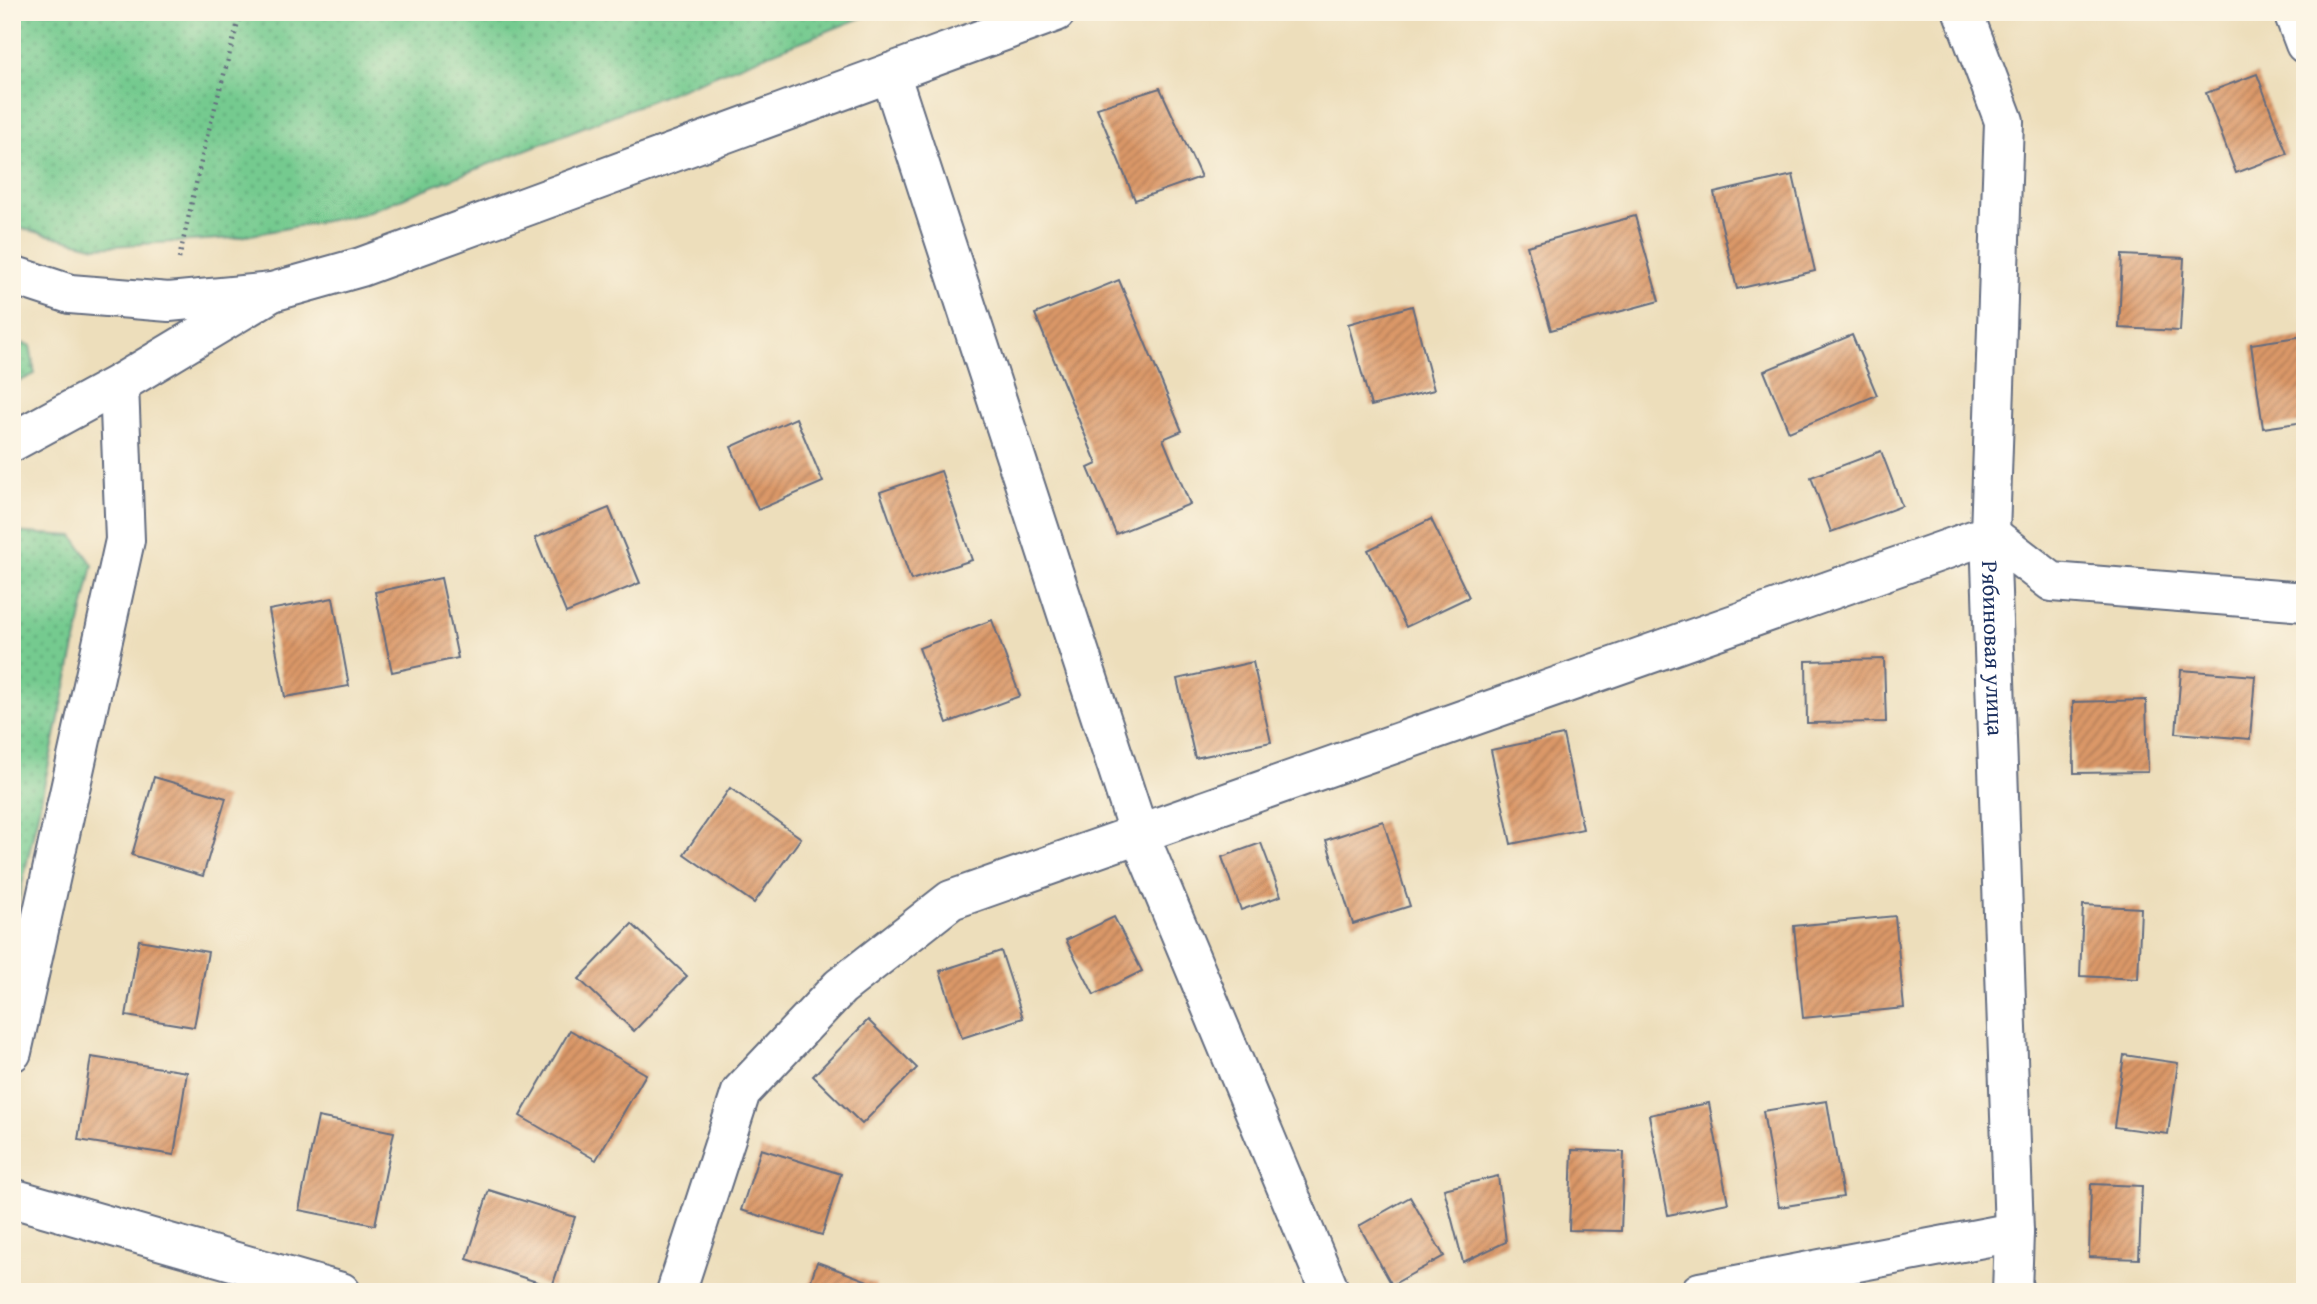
<svg xmlns="http://www.w3.org/2000/svg" width="2317" height="1304" viewBox="0 0 2317 1304" font-family="'Gentium Book Plus',serif">
<defs>
<pattern id="grass-dots" width="8" height="8" patternUnits="userSpaceOnUse" patternTransform="scale(1.75)"><rect width="8" height="8" fill="#74ca8f"/><path d="M2 2h.1M6 6h.1" fill="none" stroke="#5ea478" stroke-width="1.8" stroke-linecap="round"/></pattern>
<pattern id="building-hatch" width="6" height="6" patternUnits="userSpaceOnUse" patternTransform="scale(1.75)"><rect width="6" height="6" fill="#db9867"/><path d="M-1 1l2-2M0 6l6-6M5 7l2-2" fill="none" stroke="#b17c58"/></pattern>
</defs>
<rect width="100%" height="100%" fill="#fcf5e5"/>
<filter id="ink" filterUnits="userSpaceOnUse"><feTurbulence type="fractalNoise" baseFrequency=".0143" numOctaves="2"/><feDisplacementMap in="SourceGraphic" scale="14" xChannelSelector="R" yChannelSelector="G"/><feConvolveMatrix kernelMatrix="1 2 1 2 8 2 1 2 1" color-interpolation-filters="sRGB"/></filter>
<filter id="wash" filterUnits="userSpaceOnUse"><feTurbulence type="fractalNoise" baseFrequency=".00686" numOctaves="4" result="noise"/><feDisplacementMap in="SourceGraphic" scale="28" xChannelSelector="R" yChannelSelector="G"/><feGaussianBlur stdDeviation="1.57" result="paint"/><feColorMatrix in="noise" values="0 0 0 0 0 0 0 0 0 0 0 0 0 0 0 0 0 1.4 0 .05"/><feComposite in="paint" operator="in"/></filter>
<g filter="url(#wash)">
<rect width="100%" height="100%" fill="#eddebb"/>
<!-- grass -->
<g fill="url(#grass-dots)" stroke="#487c76" stroke-width="2">
<path d="M12,12H876L362,214L235,238L96,247L12,226Z"/>
<path d="M12,341L30,345L35,374L12,385Z"/>
<path d="M12,532L73,536L93,565L12,930Z"/>
</g>
<g id="blocks">
<!-- building -->
<g fill="url(#building-hatch)">
<path d="M2257,74L2287,154L2236,173L2206,93Z"/>
<path d="M1160,88L1201,177L1135,200L1097,108Z"/>
<path d="M1793,175L1815,271L1737,289L1714,193Z"/>
<path d="M1635,216L1659,301L1551,330L1527,246Z"/>
<path d="M2122,255L2184,258L2180,331L2119,328Z"/>
<path d="M1119,280L1182,431L1163,439L1190,504L1116,534L1088,468L1097,464L1035,314Z"/>
<path d="M1412,306L1434,390L1371,406L1348,324Z"/>
<path d="M1852,335L1877,395L1789,432L1764,371Z"/>
<path d="M2305,336V422L2263,428L2251,344Z"/>
<path d="M796,418L823,482L758,510L731,447Z"/>
<path d="M1881,451L1902,506L1831,532L1811,477Z"/>
<path d="M941,471L972,560L911,580L880,492Z"/>
<path d="M609,508L640,583L566,613L535,538Z"/>
<path d="M1431,519L1469,597L1406,627L1368,550Z"/>
<path d="M441,578L458,658L392,672L375,592Z"/>
<path d="M333,598L349,686L285,697L269,610Z"/>
<path d="M992,620L1020,696L947,723L919,648Z"/>
<path d="M1884,659L1886,722L1807,723L1806,661Z"/>
<path d="M1253,662L1271,742L1195,758L1177,679Z"/>
<path d="M2181,670L2255,676L2250,739L2176,733Z"/>
<path d="M2146,700L2148,772L2074,773L2073,702Z"/>
<path d="M1563,735L1583,829L1511,844L1491,750Z"/>
<path d="M154,777L226,798L203,876L132,855Z"/>
<path d="M730,788L801,838L754,903L684,854Z"/>
<path d="M1383,821L1410,906L1353,924L1326,840Z"/>
<path d="M1261,843L1281,896L1241,910L1222,857Z"/>
<path d="M2083,905L2141,908L2138,979L2080,976Z"/>
<path d="M1895,916L1904,1008L1803,1018L1794,926Z"/>
<path d="M1114,917L1142,971L1094,995L1066,940Z"/>
<path d="M632,924L687,976L634,1031L579,979Z"/>
<path d="M139,940L208,952L194,1027L126,1016Z"/>
<path d="M1001,951L1023,1018L962,1038L940,971Z"/>
<path d="M868,1020L917,1068L862,1124L813,1076Z"/>
<path d="M570,1030L646,1074L596,1160L520,1116Z"/>
<path d="M2124,1055L2178,1063L2168,1134L2114,1127Z"/>
<path d="M91,1057L187,1072L174,1155L78,1140Z"/>
<path d="M1827,1101L1843,1197L1779,1207L1763,1111Z"/>
<path d="M1709,1103L1728,1203L1668,1215L1649,1115Z"/>
<path d="M318,1117L394,1132L375,1225L299,1210Z"/>
<path d="M761,1149L841,1174L822,1235L741,1210Z"/>
<path d="M1572,1150L1624,1152L1621,1231L1569,1230Z"/>
<path d="M1498,1176L1506,1242L1463,1262L1444,1189Z"/>
<path d="M2091,1184L2142,1186L2139,1259L2089,1257Z"/>
<path d="M489,1190L575,1217L552,1287L467,1259Z"/>
<path d="M1410,1197L1444,1256L1392,1285L1359,1226Z"/>
<path d="M817,1262L876,1284L873,1292H807Z"/>
</g>
</g>
</g>
<g filter="url(#ink)">
<use href="#blocks" fill-opacity="0" stroke="#646c7f" stroke-width="2"/>
<g fill="none" stroke-linecap="round" stroke-linejoin="round">
<defs>
<g id="minor">
<path id="s1" d="M1963,12L2004,121L1990,534L2014,1232L2012,1292"/>
<path d="M2293,12L2305,44"/>
<path d="M890,73L1139,834L1330,1292"/>
<path d="M12,442L119,384L272,292"/>
<path d="M12,1052L125,540L119,384"/>
<path d="M12,1198L341,1292"/>
<path d="M676,1292L741,1092L840,987L951,900L1990,534L2052,582L2305,602"/>
<path d="M1700,1292L2014,1232"/>
</g>
<path id="major" d="M12,275L70,294L169,302L272,292L361,267L1056,12"/>
</defs>
<!-- minor casing -->
<use href="#minor" stroke="#646c7f" stroke-width="42"/>
<!-- major casing -->
<use href="#major" stroke="#646c7f" stroke-width="42"/>
<!-- path -->
<path stroke="#646c7f" stroke-width="4.5" stroke-dasharray="2 5" stroke-linecap="butt" d="M179,259L205,144L241,12"/>
<!-- minor -->
<use href="#minor" stroke="#fff" stroke-width="38"/>
<!-- major -->
<use href="#major" stroke="#fff" stroke-width="38"/>
</g>
</g>
<g text-anchor="middle" dominant-baseline="central" stroke-width="5" stroke-linejoin="round" paint-order="stroke">
<!-- street labels -->
<g font-size="23" fill="#1b2f5e" stroke="#fcf5e5">
<text stroke="none"><textPath href="#s1" startOffset="644">Рябиновая улица</textPath></text>
</g>
</g>
<!-- margin -->
<rect width="2317" height="1304" fill="none" stroke="#fcf5e5" stroke-width="42"/>
</svg>
